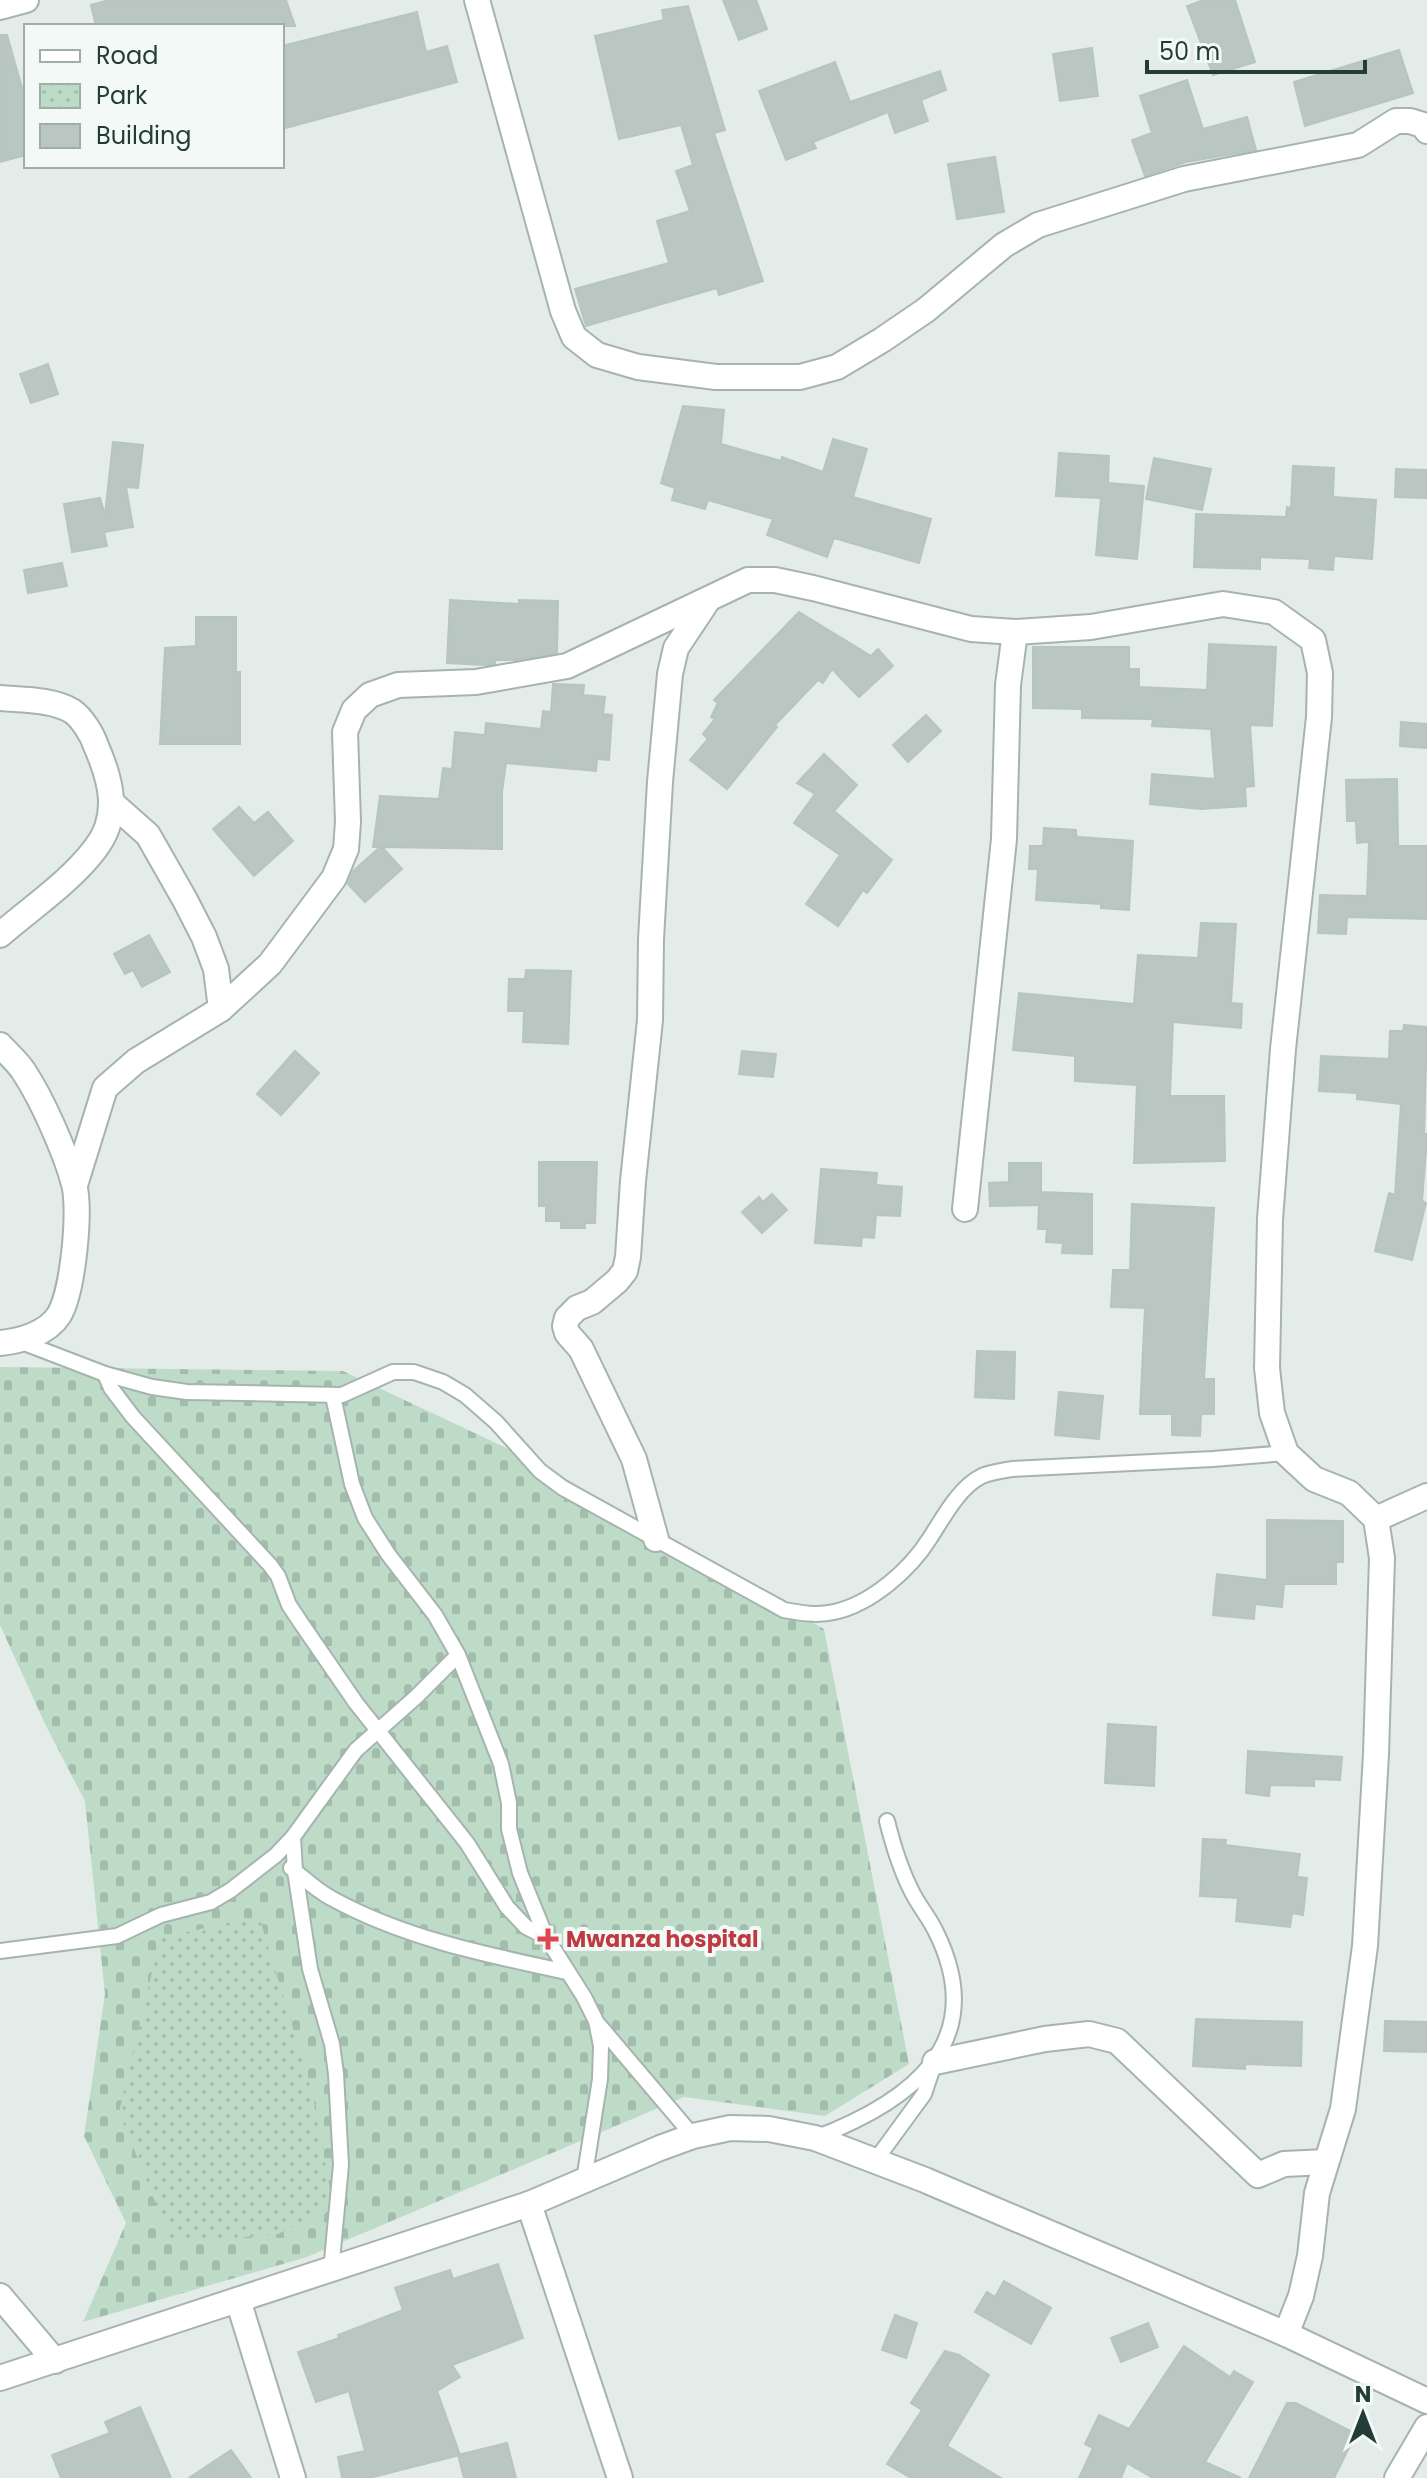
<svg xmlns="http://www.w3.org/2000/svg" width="1427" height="2478" viewBox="0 0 1427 2478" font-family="Poppins,sans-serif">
<defs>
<pattern id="cemetery-stones" width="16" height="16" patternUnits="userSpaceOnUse" patternTransform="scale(2)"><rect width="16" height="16" fill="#bedbc8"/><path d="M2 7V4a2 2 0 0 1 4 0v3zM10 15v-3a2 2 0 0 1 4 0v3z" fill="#a3bdad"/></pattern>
<pattern id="park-dots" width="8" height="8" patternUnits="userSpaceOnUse" patternTransform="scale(2)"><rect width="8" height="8" fill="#bedbc8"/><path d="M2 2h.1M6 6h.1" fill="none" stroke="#a3bdad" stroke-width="1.8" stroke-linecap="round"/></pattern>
</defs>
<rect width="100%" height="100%" fill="#e3ece9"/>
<!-- cemetery -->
<path fill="url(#cemetery-stones)" d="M0,1367L343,1371L540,1464L824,1629L909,2064L825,2116L684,2097L307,2257L83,2322L126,2223L84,2136L105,1994L85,1801L46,1726L0,1625Z"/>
<!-- park -->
<path fill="url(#park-dots)" d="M259,1916L312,2091L333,2206L278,2234L234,2238L170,2239L119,2112L160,1938Z"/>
<!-- building -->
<g fill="#b9c6c2" stroke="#b6c5c0" stroke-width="2">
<path d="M109,0H286L295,26H96L91,5Z"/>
<path d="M723,0H756L767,29L739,40Z"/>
<path d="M1204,0H1235L1255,62L1213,75L1187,6Z"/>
<path d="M688,6L725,130L714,133L763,281L719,295L717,288L586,326L575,289L669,263L657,221L690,211L676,171L693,165L681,125L619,139L595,36L664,20L662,10Z"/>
<path d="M417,12L426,52L447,46L457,82L282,129V46Z"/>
<path d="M0,35H7L26,102V155L0,162Z"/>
<path d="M1092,48L1098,96L1060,101L1053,54Z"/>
<path d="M1399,50L1413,93L1305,126L1294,82Z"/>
<path d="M835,62L850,102L940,71L946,90L921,100L928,121L895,133L888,112L813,142L816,148L786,160L759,91Z"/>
<path d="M1187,80L1203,129L1247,117L1256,150L1186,162L1145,176L1132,140L1152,133L1140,96Z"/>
<path d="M995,157L1004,212L957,219L948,164Z"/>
<path d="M48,364L58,394L31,403L20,374Z"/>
<path d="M683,406L724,410L721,444L781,461L782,457L823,472L833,439L867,449L853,497L931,519L919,563L834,538L827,557L767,535L773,519L708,500L705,509L672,500L675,488L661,483Z"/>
<path d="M113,442L143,445L138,488L126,487L133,527L104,532L107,546L72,552L64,504L100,498L105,515Z"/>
<path d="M1059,453L1109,456L1108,483L1144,486L1137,559L1096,555L1101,498L1056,496Z"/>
<path d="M1154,458L1211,469L1202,510L1146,499Z"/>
<path d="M1293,466L1334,468L1333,497L1376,500L1372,559L1334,556L1333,570L1309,568L1310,559L1260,557V569L1194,567L1196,514L1286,517L1287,507L1291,508Z"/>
<path d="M1396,469L1427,470V498L1395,497Z"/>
<path d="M62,563L67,586L28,593L24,570Z"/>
<path d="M450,600L519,604V600L558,601L557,653L516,660H495V664L486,665L447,663Z"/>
<path d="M799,612L871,656L878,649L893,666L859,697L832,669L823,683L818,680L775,725L777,727L727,789L690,760L708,739L703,734L715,719L711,717L718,703L714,700Z"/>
<path d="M196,617H236V672H240V744H160L165,648L196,646Z"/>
<path d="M1209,644L1276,647L1272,726L1250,725L1254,786L1245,787L1246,806L1201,809L1150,804L1152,774L1215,779L1211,729L1152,726L1153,719L1082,718V709L1033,708V647H1129V669H1139V687L1207,690Z"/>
<path d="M553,684L584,685L583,695L605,697L603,714L612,715L609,760L597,759L596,771L506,763L502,792V849L382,847L402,869L365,902L348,884L353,871L380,847H373L380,796L439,799L443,768L452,769L455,732L485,735L486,723L541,729L543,711L551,712Z"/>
<path d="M926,715L941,731L908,762L893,745Z"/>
<path d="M1401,722L1427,724V748L1400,746Z"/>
<path d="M824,754L857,785L834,811L892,860L867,893L863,890L838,926L806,904L840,855L794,823L815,794L797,783Z"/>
<path d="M1397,779L1398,846H1427V919L1347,917L1346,934L1318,933L1320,895L1367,896L1369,842L1357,843L1356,821H1347L1346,780Z"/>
<path d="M239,807L254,823L268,812L293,841L254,876L213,829Z"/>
<path d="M1044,828L1076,830V836L1079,837L1133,841L1129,910L1101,908V904L1036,900L1038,869H1029L1030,846H1043Z"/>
<path d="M1201,923L1236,924L1231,1003L1242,1004L1241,1028L1173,1022L1170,1096H1224L1225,1161L1134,1163L1137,1085L1075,1081V1056L1013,1050L1019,993L1134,1004L1138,955L1198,958Z"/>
<path d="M149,935L170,972L142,987L133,970L125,974L114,954Z"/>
<path d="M526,970L571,971L568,1044L523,1042L524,1011H508L509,979H525Z"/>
<path d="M1404,1025L1427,1027L1424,1134H1427V1138L1422,1201L1426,1203L1412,1260L1375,1251L1389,1193L1395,1195L1401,1104L1357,1099V1093L1319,1091L1321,1056L1389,1059L1390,1031H1403Z"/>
<path d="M295,1051L319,1073L281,1115L257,1094Z"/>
<path d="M742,1051L776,1054L773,1077L739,1074Z"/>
<path d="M539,1162H597L595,1223H585V1228H561V1221H546V1206H539Z"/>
<path d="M1009,1163H1041V1192L1092,1194V1254L1062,1253L1063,1243L1046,1242L1047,1229H1038L1039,1205L990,1206L989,1183L1009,1182Z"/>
<path d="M821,1169L877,1173L876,1185L902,1187L900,1216L876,1215L874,1238L862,1237L861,1246L815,1243Z"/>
<path d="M772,1194L787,1210L762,1233L742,1212L759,1197L763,1202Z"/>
<path d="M1132,1204L1214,1208L1204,1379H1214V1414H1201L1200,1436L1172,1435V1414H1140L1145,1308L1111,1307L1113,1270H1130Z"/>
<path d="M977,1351L1015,1352L1014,1399L975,1397Z"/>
<path d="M1059,1392L1103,1396L1099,1439L1055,1435Z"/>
<path d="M1267,1520L1343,1521V1562H1336V1584H1284L1282,1607L1255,1604L1254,1619L1213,1615L1217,1574L1267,1580Z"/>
<path d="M1108,1724L1156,1727L1154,1786L1105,1783Z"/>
<path d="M1248,1751L1342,1757L1340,1780L1314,1779V1786L1270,1785L1269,1796L1246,1793Z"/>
<path d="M1203,1839L1226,1840L1225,1845L1300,1854L1297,1877L1307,1878L1303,1915L1292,1913L1290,1927L1236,1921L1238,1898L1200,1896Z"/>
<path d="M1196,2019L1302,2022L1301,2066L1245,2064V2069L1193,2066Z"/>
<path d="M1385,2021L1427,2022V2052L1384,2051Z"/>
<path d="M498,2264L523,2338L452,2365L460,2377L437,2391L460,2455L369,2478H342L338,2457L365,2451L349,2391L316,2402L298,2352L339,2338L338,2335L403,2310L395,2288L450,2270L453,2279Z"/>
<path d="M1004,2281L1051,2308L1031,2344L975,2312L987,2292L995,2297Z"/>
<path d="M895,2315L917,2323L906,2358L882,2350Z"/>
<path d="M1148,2323L1158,2347L1121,2362L1111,2338Z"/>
<path d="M1184,2346L1230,2377L1234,2371L1253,2382L1205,2462L1241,2478H1153L1127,2463L1121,2478H1079L1093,2448L1085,2444L1099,2415L1129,2429Z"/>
<path d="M945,2351L959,2355L989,2375L947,2446L1001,2478H911L887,2464L922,2410L911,2403Z"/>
<path d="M1287,2403H1296L1356,2434L1334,2478H1249Z"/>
<path d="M140,2407L171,2478H61L52,2455L110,2433L105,2422Z"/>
<path d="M507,2443L516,2478H464L458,2455Z"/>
<path d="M231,2450L251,2478H189Z"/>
</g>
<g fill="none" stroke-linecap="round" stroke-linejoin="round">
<defs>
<g id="service">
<path d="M19,1341L105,1374L152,1387L187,1392L342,1395L393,1372H414L443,1382L465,1395L496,1422L540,1471L563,1488L784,1610C800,1613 817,1616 834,1612C871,1604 910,1570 930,1538C943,1518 959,1487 982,1476C991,1472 1002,1471 1012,1469L1213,1459L1286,1453"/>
<path d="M105,1374L111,1388L133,1417L270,1565L278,1576L289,1605L301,1623L356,1703L467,1843L507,1907L526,1927L546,1937"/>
<path d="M333,1396L352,1484L365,1518L388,1554L435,1615L458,1655L501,1764L509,1803V1829L520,1873L546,1937L584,1997L596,2021L601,2046L600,2079L584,2180"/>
<path d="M293,1837L295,1871L310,1969L332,2044L336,2074L341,2165L331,2271"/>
<path d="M291,1868C304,1878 317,1891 331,1898C403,1938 487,1955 567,1972"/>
<path d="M0,1951L117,1936L161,1915L211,1902L231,1890L276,1855L293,1837L356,1750L416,1697L458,1655"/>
<path d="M599,2025L693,2136"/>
<path d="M815,2138C910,2102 991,2043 936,1932C929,1917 918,1905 911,1890C900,1868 893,1845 887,1821"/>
<path d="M875,2161L924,2094L933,2067"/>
</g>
<g id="minor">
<path d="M477,0L563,311L574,337L597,355L638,367L716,377H800L837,367L882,340L926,310L1004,245L1038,225L1184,179L1358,145L1396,121H1410L1423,125L1427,131"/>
<path d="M0,7L26,0"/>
<path d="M0,698C22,700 52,699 72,711C82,718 92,734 96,746C111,780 121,816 95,849C70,882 31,908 0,935"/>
<path d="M112,803L148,835L185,900L204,937L216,969L221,1009"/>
<path d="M0,1045C8,1054 18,1062 24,1072C42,1099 66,1153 74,1184C81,1210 73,1292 59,1315C47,1334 20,1341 0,1343"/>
<path d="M75,1185L105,1088L136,1061L221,1009L270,964L334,878L346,849L348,822L345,732L354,710L370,695L398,685L476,682L567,666L748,580H775L813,588L971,629L1015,632L1091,627L1223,604L1274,612L1313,640L1320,673L1319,717L1283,1049L1270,1219L1267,1368L1272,1413L1286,1453L1314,1479L1349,1493L1376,1519L1382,1558L1376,1754L1365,1946L1343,2109L1317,2193L1310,2256L1301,2296L1286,2334"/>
<path d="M965,1209L1004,839L1008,685L1015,632"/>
<path d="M1376,1519L1427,1496"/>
<path d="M656,1539L634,1459L581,1349L567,1333L565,1326L567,1318L577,1308L592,1302L617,1281L625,1271L628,1257L633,1181L650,1020L651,939L660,782L670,674L676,648L706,603"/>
<path d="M935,2062L1045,2039L1089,2034L1117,2041L1258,2175L1284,2164L1326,2162"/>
<path d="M529,2204L620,2478"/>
<path d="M0,2296L55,2361"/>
<path d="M238,2300L293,2478"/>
<path d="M0,2378L529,2204L660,2148L693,2136L730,2128L769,2129L815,2138L925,2180L1286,2334L1427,2401"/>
<path d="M1397,2478L1427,2427"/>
</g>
</defs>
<!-- service casing -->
<use href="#service" stroke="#a6b4b0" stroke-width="18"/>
<!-- minor casing -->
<use href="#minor" stroke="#a6b4b0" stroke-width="28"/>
<!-- service -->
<use href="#service" stroke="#fff" stroke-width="14"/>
<!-- minor -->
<use href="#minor" stroke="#fff" stroke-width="24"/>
</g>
<!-- markers -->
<path fill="#e0444e" stroke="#f3f9f6" stroke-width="3" d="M544 1927h8v8h8v8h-8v8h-8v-8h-8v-8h8z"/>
<g text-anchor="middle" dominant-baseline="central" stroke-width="8" stroke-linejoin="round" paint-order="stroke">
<!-- health labels -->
<g font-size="22" font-weight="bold" fill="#be3a42" stroke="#f3f9f6" text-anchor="start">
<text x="566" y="1939">Mwanza hospital</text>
</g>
</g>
<!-- legend -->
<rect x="24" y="24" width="260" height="144" fill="#f3f9f6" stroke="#a0adaa" stroke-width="2"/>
<rect x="40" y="50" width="40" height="12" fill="#ffffff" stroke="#a0adaa" stroke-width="2"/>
<text x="96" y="64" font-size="24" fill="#243c38">Road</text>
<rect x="40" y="84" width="40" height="24" fill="url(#park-dots)" stroke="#a0adaa" stroke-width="2"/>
<text x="96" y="104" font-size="24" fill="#243c38">Park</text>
<rect x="40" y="124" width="40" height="24" fill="#b9c6c2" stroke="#a0adaa" stroke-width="2"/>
<text x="96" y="144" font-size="24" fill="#243c38">Building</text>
<!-- north arrow -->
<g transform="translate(1363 2414)" stroke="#f3f9f6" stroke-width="6" paint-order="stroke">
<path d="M0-6L14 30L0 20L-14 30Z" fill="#243c38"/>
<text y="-12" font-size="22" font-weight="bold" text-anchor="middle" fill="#243c38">N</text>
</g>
<!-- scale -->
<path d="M1147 60v12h218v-12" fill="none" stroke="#243c38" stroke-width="4"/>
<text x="1159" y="60" font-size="24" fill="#243c38" stroke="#f3f9f6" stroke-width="6" paint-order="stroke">50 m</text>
</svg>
